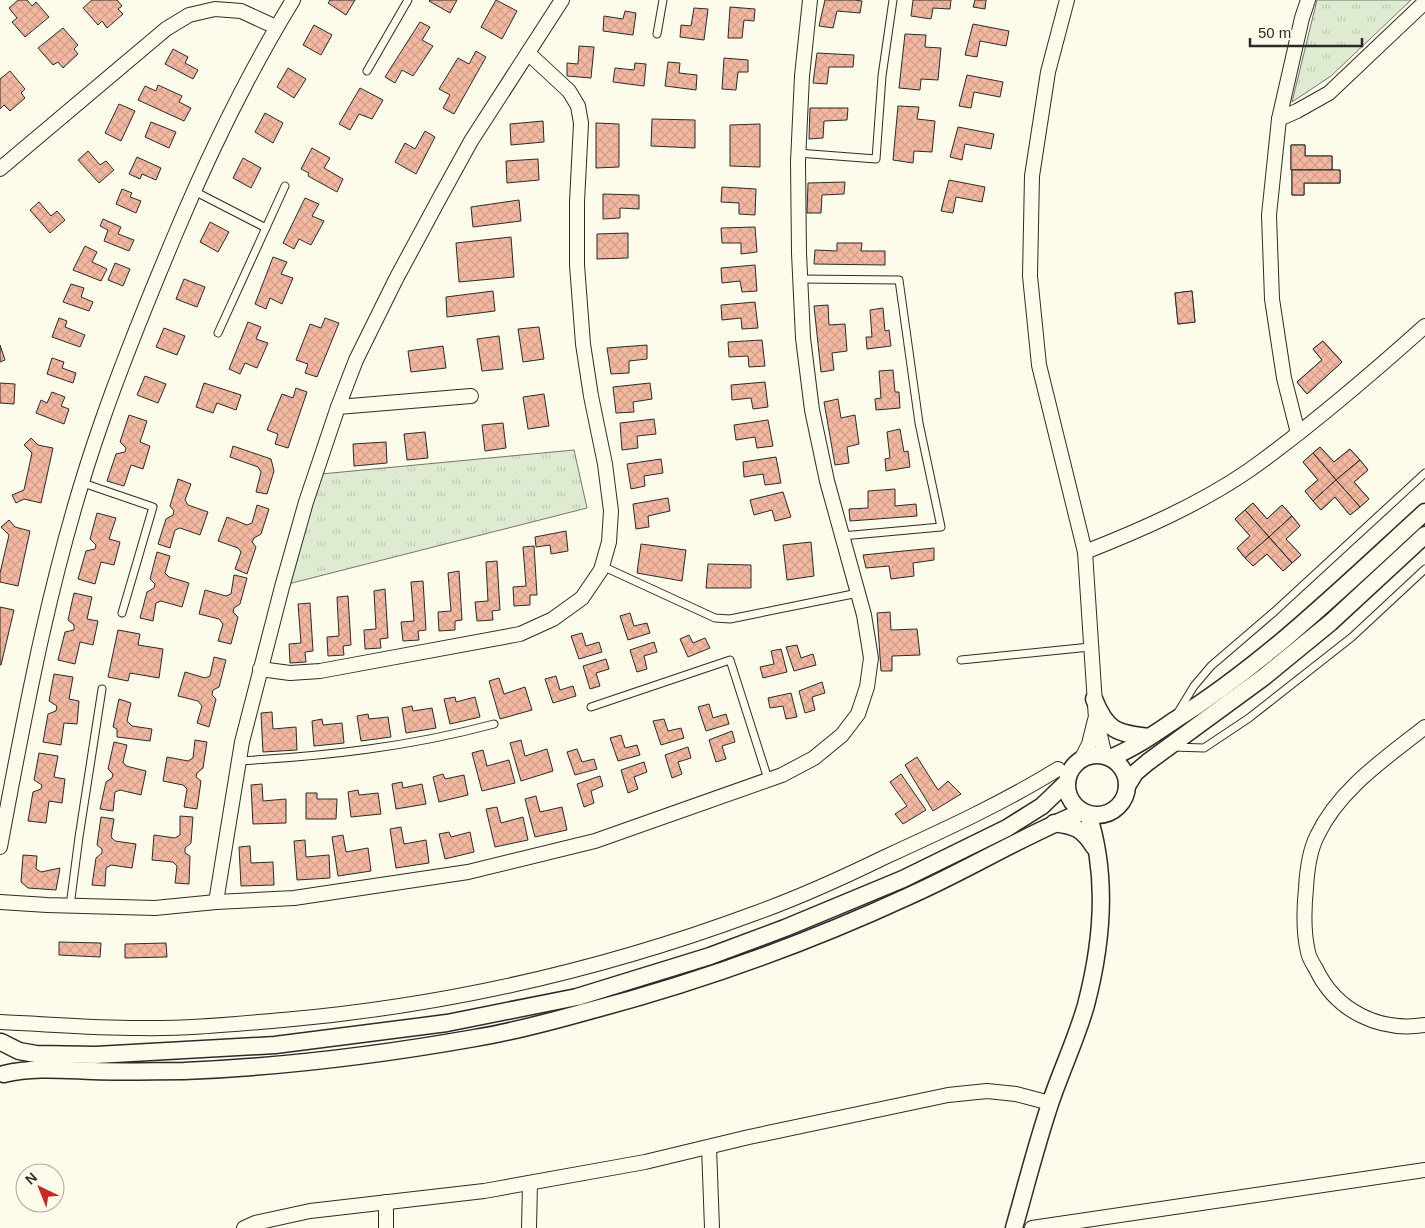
<svg xmlns="http://www.w3.org/2000/svg" width="1425" height="1228" viewBox="0 0 1425 1228" font-family="Helvetica,sans-serif">
<defs>
<pattern id="park-tufts" width="24" height="20" patternUnits="userSpaceOnUse" patternTransform="scale(1.25)"><rect width="24" height="20" fill="#deebd1"/><path d="M3 7l-1-3M5 7V3M7 7l1-3M15 17l-1-3M17 17v-4M19 17l1-3" fill="none" stroke="#bfcab4"/></pattern>
<pattern id="building-cross-hatch" width="8" height="8" patternUnits="userSpaceOnUse" patternTransform="scale(1.25)"><rect width="8" height="8" fill="#f2b8a0"/><path d="M0 0l8 8M0 8l8-8" fill="none" stroke="#d09e8a"/></pattern>
</defs>
<rect width="100%" height="100%" fill="#fdfbea"/>
<!-- park -->
<g fill="url(#park-tufts)" stroke="#74746e">
<path d="M1317,0H1411L1331,76L1292,102Z"/>
<path d="M574,450L587,508L284,585L321,474Z"/>
</g>
<!-- building -->
<g fill="url(#building-cross-hatch)" stroke="#2b2b2b">
<path d="M18,0H27L32,6L36,2L49,17L25,37L12,22L17,18L9,8Z"/>
<path d="M92,0H117L122,6L118,9L123,14L107,28L102,21L98,25L83,8Z"/>
<path d="M330,0H355L346,15L328,3Z"/>
<path d="M430,0H457L450,13L429,1Z"/>
<path d="M496,0L517,11L502,39L481,27Z"/>
<path d="M825,0H854L862,1L860,13L837,11L833,28L819,26Z"/>
<path d="M913,0H951L950,9L933,8L931,19L911,16Z"/>
<path d="M975,0H986L985,9L973,7Z"/>
<path d="M730,7L755,9L754,21L744,20L742,38H728Z"/>
<path d="M694,8L708,9L704,40L680,37L681,25L691,26Z"/>
<path d="M625,11L636,13L633,35L603,31L604,16L623,19Z"/>
<path d="M420,22L430,27L422,40L433,46L413,76L402,70L395,83L385,77Z"/>
<path d="M973,24L1009,31L1006,46L980,41L977,57L965,55Z"/>
<path d="M314,25L332,35L321,55L303,45Z"/>
<path d="M63,28L78,45L74,49L78,54L63,68L58,62L53,65L38,48Z"/>
<path d="M905,34L926,35L925,47L941,48L938,80L921,79L920,90L899,88Z"/>
<path d="M579,46L594,47L591,78L567,76V63L578,64Z"/>
<path d="M173,49L188,57L185,63L198,70L193,79L165,64Z"/>
<path d="M476,51L486,57L454,114L443,108L450,95L439,89L458,58L469,64Z"/>
<path d="M817,53L854,55L853,67H829L827,84L813,83Z"/>
<path d="M724,58L748,60V72H738L736,90L722,89Z"/>
<path d="M668,62L680,63L679,73L697,75L696,90L665,86Z"/>
<path d="M635,63L646,64L644,86L613,82L615,68L634,70Z"/>
<path d="M288,68L306,79L294,98L277,87Z"/>
<path d="M10,71L25,89L21,93L25,98L10,111L4,105L0,109V79Z"/>
<path d="M967,75L1003,82L1000,97L974,92L971,108L959,106Z"/>
<path d="M158,85L182,96L179,102L191,108L184,121L138,100L145,86L156,91Z"/>
<path d="M360,88L383,100L372,119L359,114L350,130L339,124Z"/>
<path d="M119,104L135,111L121,141L105,133Z"/>
<path d="M898,106L919,107L917,119L935,121L932,152L914,151L913,163L893,160Z"/>
<path d="M810,108H848L847,120L824,121L823,138L809,139Z"/>
<path d="M265,113L283,123L273,143L255,132Z"/>
<path d="M652,119L695,120V148L651,146Z"/>
<path d="M543,121L544,142L511,145L510,124Z"/>
<path d="M151,122L176,132L169,148L145,137Z"/>
<path d="M596,123L619,124V167L596,168Z"/>
<path d="M760,124V167L730,166V125Z"/>
<path d="M958,127L994,134L991,149L965,144L962,160L950,157Z"/>
<path d="M425,131L435,137L416,174L395,162L405,143L415,149Z"/>
<path d="M1291,145H1305V156H1332V170H1291Z"/>
<path d="M1291,145H1305V156H1332V170H1291Z"/>
<path d="M312,148L330,158L324,168L343,179L337,192L308,176L309,173L301,169Z"/>
<path d="M88,151L100,165L106,161L114,170L99,183L78,160Z"/>
<path d="M137,157L161,168L156,180L142,174L140,179L129,174Z"/>
<path d="M243,158L261,168L251,188L233,178Z"/>
<path d="M538,159L539,180L507,183L506,161Z"/>
<path d="M1292,170H1340V183H1304V195H1292Z"/>
<path d="M1292,170H1340V183H1304V195H1292Z"/>
<path d="M949,180L985,187L982,202L956,197L953,213L941,211Z"/>
<path d="M845,182L844,194L822,195L821,213H807L808,183Z"/>
<path d="M722,187L756,189L755,215L739,214V203L721,202Z"/>
<path d="M122,189L132,193L130,197L141,201L136,213L116,204Z"/>
<path d="M603,194L639,195V209L620,208V218L603,219Z"/>
<path d="M305,198L319,204L312,216L324,221L311,245L299,239L294,249L283,243Z"/>
<path d="M519,200L521,221L473,227L471,207Z"/>
<path d="M39,202L51,216L57,211L65,220L50,233L30,210Z"/>
<path d="M103,219L121,227L118,234L134,240L129,251L104,241L108,230L100,226Z"/>
<path d="M210,222L229,232L218,252L200,242Z"/>
<path d="M755,227L757,252L741,254V243H722L721,228Z"/>
<path d="M628,233V258L597,259V234Z"/>
<path d="M511,237L514,277L459,282L456,243Z"/>
<path d="M837,243H862L861,251H885V265L814,264L815,250L837,251Z"/>
<path d="M85,246L97,252L92,262L107,269L101,281L73,270Z"/>
<path d="M273,257L287,262L281,274L293,278L282,304L270,298L266,309L255,304Z"/>
<path d="M115,263L130,269L123,286L108,280Z"/>
<path d="M755,265L757,291L742,292L740,281L722,283L721,268Z"/>
<path d="M184,279L205,287L197,307L176,299Z"/>
<path d="M71,284L84,288L81,297L93,302L89,311L63,302Z"/>
<path d="M493,291L495,311L447,317L446,297Z"/>
<path d="M1192,291L1195,322L1178,324L1175,293Z"/>
<path d="M1192,291L1195,322L1178,324L1175,293Z"/>
<path d="M755,302L758,328L742,329L741,318L722,320L721,305Z"/>
<path d="M828,305L829,325L845,324L847,351L832,353L834,370L821,372L814,306Z"/>
<path d="M883,308L885,331L889,330L891,346L867,349L866,337H872L870,310Z"/>
<path d="M59,318L67,321L65,327L85,335L80,347L52,337Z"/>
<path d="M325,318L339,323L317,377L305,373L308,364L296,360L310,324L321,328Z"/>
<path d="M248,322L261,327L256,339L268,343L257,368L245,363L240,374L229,369Z"/>
<path d="M539,327L544,359L523,362L518,329Z"/>
<path d="M164,328L185,336L177,355L156,347Z"/>
<path d="M499,336L503,369L482,371L477,339Z"/>
<path d="M762,340L765,366L749,367L748,356L729,357L728,342Z"/>
<path d="M1323,341L1342,362L1307,394L1297,382L1322,360L1313,349Z"/>
<path d="M1323,341L1342,362L1307,394L1297,382L1322,360L1313,349Z"/>
<path d="M0,345L5,360L0,362Z"/>
<path d="M647,345V359L629,361V373L611,374L607,348Z"/>
<path d="M443,346L446,368L411,372L408,351Z"/>
<path d="M52,358L64,362L62,368L76,373L73,383L47,374Z"/>
<path d="M893,370L895,392H899L900,408L876,410L875,399L881,398L879,371Z"/>
<path d="M145,376L166,384L158,403L137,395Z"/>
<path d="M765,382L768,407L753,409L751,398L732,400L731,385Z"/>
<path d="M0,383L15,384L14,404L0,403Z"/>
<path d="M204,383L241,395L236,410L217,403L213,413L196,407Z"/>
<path d="M650,383L652,399L633,402L634,412L616,413L613,387Z"/>
<path d="M296,388L307,392L288,448L275,444L278,434L267,430L282,394L293,398Z"/>
<path d="M52,392L65,397L61,406L69,409L64,424L36,413L41,400L47,403Z"/>
<path d="M544,394L549,426L528,429L523,397Z"/>
<path d="M838,399L841,418L855,415L859,444L847,447L849,463L835,465L824,402Z"/>
<path d="M129,415L147,421L140,442L150,446L143,469L131,465L124,486L107,481L116,454L125,452L126,448L120,442Z"/>
<path d="M654,419L656,434L637,436L638,448L622,450L620,423Z"/>
<path d="M768,420L773,446L757,448L755,437L736,440L734,425Z"/>
<path d="M503,423L506,448L485,451L482,425Z"/>
<path d="M900,429L904,452L908,451L910,467L886,471L885,459L890,458L887,432Z"/>
<path d="M425,432L428,458L407,460L404,434Z"/>
<path d="M31,438L38,445L53,448L41,503L24,499L16,503L12,495L24,490L32,453L24,445Z"/>
<path d="M386,442L387,463L354,466L353,444Z"/>
<path d="M233,446L271,459L274,471L267,494L256,492L261,472L258,467L230,457Z"/>
<path d="M1320,447L1334,462L1350,449L1360,460L1336,480L1313,453Z"/>
<path d="M1320,447L1334,462L1350,449L1360,460L1336,480L1313,453Z"/>
<path d="M1313,453L1336,480L1313,501L1305,491L1318,480L1303,462Z"/>
<path d="M1313,453L1336,480L1313,501L1305,491L1318,480L1303,462Z"/>
<path d="M776,457L781,483L765,485L763,474L744,477L743,462Z"/>
<path d="M661,459L663,473L644,476L645,486L631,489L627,464Z"/>
<path d="M1360,460L1368,470L1354,482L1369,499L1360,507L1336,480Z"/>
<path d="M1360,460L1368,470L1354,482L1369,499L1360,507L1336,480Z"/>
<path d="M178,479L191,484L185,500L188,505L208,512L200,535L180,528L175,530L170,548L158,544L166,519L173,515L174,511L170,506Z"/>
<path d="M1336,480L1360,507L1350,515L1335,497L1321,510L1313,501Z"/>
<path d="M1336,480L1360,507L1350,515L1335,497L1321,510L1313,501Z"/>
<path d="M895,489V506L916,504L917,516L850,521L849,509L868,508V491Z"/>
<path d="M783,492L791,517L775,521L772,510L754,515L750,500Z"/>
<path d="M668,498L670,511L648,516L649,527L636,529L633,504Z"/>
<path d="M1253,503L1267,519L1282,505L1292,516L1269,537L1245,510Z"/>
<path d="M1253,503L1267,519L1282,505L1292,516L1269,537L1245,510Z"/>
<path d="M257,505L269,509L261,534L254,538L252,542L256,547L247,574L235,569L241,552L238,548L218,541L227,517L247,525L252,523Z"/>
<path d="M1245,510L1269,537L1245,558L1237,548L1250,536L1235,519Z"/>
<path d="M1245,510L1269,537L1245,558L1237,548L1250,536L1235,519Z"/>
<path d="M97,513L116,518L109,539L120,542L114,565L101,562L95,584L78,579L86,551L95,549L96,545L90,539Z"/>
<path d="M1292,516L1300,526L1286,539L1301,555L1292,563L1269,537Z"/>
<path d="M1292,516L1300,526L1286,539L1301,555L1292,563L1269,537Z"/>
<path d="M9,520L15,527L30,531L18,586L0,582V573L9,535L1,527Z"/>
<path d="M566,531L568,551L551,554L550,545L536,547L535,537Z"/>
<path d="M1269,537L1292,563L1283,571L1267,554L1253,566L1245,558Z"/>
<path d="M1269,537L1292,563L1283,571L1267,554L1253,566L1245,558Z"/>
<path d="M811,542L814,576L787,580L783,545Z"/>
<path d="M641,544L686,550L682,581L637,573Z"/>
<path d="M534,546L537,595H530V605L514,606L513,587L526,586L523,547Z"/>
<path d="M934,548V560L913,563L914,576L891,579L889,566L866,568L863,555Z"/>
<path d="M157,552L170,556L165,573L169,577L189,583L182,607L161,601L156,603L153,621L140,618L147,592L154,588L155,584L150,579Z"/>
<path d="M497,561L500,610L492,611L493,620L477,621L475,602L488,601L486,562Z"/>
<path d="M708,564L751,565V588H706Z"/>
<path d="M459,571L462,620L455,621V630L439,631L438,612L451,611L448,573Z"/>
<path d="M234,575L247,578L240,604L234,608L233,612L238,617L231,644L218,641L223,624L219,619L199,614L205,590L226,596L231,594Z"/>
<path d="M423,581L426,630L418,631L419,640L403,641L401,622L414,621L411,582Z"/>
<path d="M385,589L388,638L380,639L381,648L365,649L364,630L376,629L374,591Z"/>
<path d="M74,593L92,597L87,619L98,621L93,645L80,642L75,664L58,660L65,632L74,630V625L68,620Z"/>
<path d="M348,596L351,645L343,646L344,655L328,656L327,637L339,636L337,597Z"/>
<path d="M310,603L313,651L305,652L306,662L290,663L289,644L301,643L298,604Z"/>
<path d="M0,607L14,610L1,665H0Z"/>
<path d="M890,612L891,630L917,629L920,655L892,656V671H881L877,613Z"/>
<path d="M630,613L634,626L647,623L650,633L628,640L620,616Z"/>
<path d="M118,630L140,634L138,645L163,649L159,678L130,673L128,681L108,677Z"/>
<path d="M582,633L586,646L599,642L602,652L579,659L571,636Z"/>
<path d="M689,635L693,643L705,638L710,648L688,657L680,639Z"/>
<path d="M654,642L657,652L644,656L647,669L637,672L630,650Z"/>
<path d="M797,645L801,658L813,654L816,665L794,671L786,647Z"/>
<path d="M781,649L787,672L763,678L760,667L774,664L771,651Z"/>
<path d="M214,657L226,660L219,687L213,690L212,695L216,699L209,727L197,723L202,706L198,701L178,696L185,672L205,678L210,676Z"/>
<path d="M606,659L609,669L596,673L600,686L590,689L583,666Z"/>
<path d="M54,674L73,677L69,699L79,701L77,724L64,723L61,745L43,742L48,714L56,711L57,706L49,701Z"/>
<path d="M556,676L560,690L573,686L576,696L553,703L545,679Z"/>
<path d="M499,678L504,694L525,687L532,710L500,719L489,681Z"/>
<path d="M822,682L825,693L812,697L815,710L805,713L799,691Z"/>
<path d="M791,693L797,717L786,719L783,706L770,708L768,698Z"/>
<path d="M455,697L456,702L475,697L480,717L450,724L444,699Z"/>
<path d="M119,699L131,703L127,721L132,726L152,729L150,741L117,737V729L113,727Z"/>
<path d="M709,704L713,718L726,714L729,724L706,731L698,707Z"/>
<path d="M412,706L413,711L432,708L436,728L406,733L402,708Z"/>
<path d="M272,712L273,729L296,727L297,750L263,752L261,713Z"/>
<path d="M368,714L369,719L388,717L391,737L361,741L357,716Z"/>
<path d="M322,719L323,725L342,723L344,743L314,746L312,721Z"/>
<path d="M664,719L668,731L681,728L684,738L661,745L653,721Z"/>
<path d="M732,731L735,742L722,746L726,759L716,762L709,740Z"/>
<path d="M621,735L625,748L637,745L640,755L618,761L610,738Z"/>
<path d="M195,740L207,742L203,768L197,773L196,777L201,781L197,809L184,807L187,789L183,785L163,781L167,757L188,761L193,758Z"/>
<path d="M521,740L525,756L547,749L553,771L521,781L510,743Z"/>
<path d="M114,742L127,745L123,762L126,766L146,771L141,795L120,790L115,792L113,811L100,809L106,782L112,778L113,774L108,769Z"/>
<path d="M688,747L691,758L678,762L682,774L672,778L665,755Z"/>
<path d="M577,749L582,762L594,759L597,769L575,775L567,752Z"/>
<path d="M483,750L487,766L509,760L515,783L482,791L472,753Z"/>
<path d="M39,753L58,756L54,777L65,779L62,803L49,801L46,823L28,821L33,792L41,789L42,785L34,780Z"/>
<path d="M917,757L938,790L948,781L961,794L933,811L905,765Z"/>
<path d="M644,762L647,772L634,777L638,789L628,793L621,770Z"/>
<path d="M443,774L445,779L464,775L468,795L439,802L433,777Z"/>
<path d="M901,774L926,810L903,824L895,814L907,806L890,782Z"/>
<path d="M600,776L603,786L591,791L594,803L584,807L577,784Z"/>
<path d="M402,782L403,788L422,784L426,804L396,809L392,784Z"/>
<path d="M262,784L263,801L286,799V823L253,824L251,785Z"/>
<path d="M358,790L359,795L378,793L381,814L351,817L348,792Z"/>
<path d="M306,793H317V799H337L336,819H306Z"/>
<path d="M536,796L540,812L562,807L567,830L535,837L525,799Z"/>
<path d="M497,807L501,823L523,817L528,840L495,847L486,809Z"/>
<path d="M180,816L193,817L191,843L185,848V853L190,856L189,884L175,883L177,866L173,862L152,860L154,835L175,838L180,835Z"/>
<path d="M101,817L114,819L111,837L115,841L136,844L132,868L111,865L106,868L105,886L92,885L96,858L102,853V849L97,845Z"/>
<path d="M401,827L404,844L426,840L429,863L396,868L390,829Z"/>
<path d="M449,832L451,837L470,832L474,852L445,859L439,834Z"/>
<path d="M343,835L346,852L368,848L371,871L338,876L332,837Z"/>
<path d="M305,840L306,857L329,855L330,878L297,880L294,841Z"/>
<path d="M250,846L251,863L273,862L274,885L241,886L239,847Z"/>
<path d="M23,855L37,856L36,869L41,872L60,868L56,890L28,888L21,882Z"/>
<path d="M59,942L101,943L100,957L59,955Z"/>
<path d="M166,943L167,957L125,958V944Z"/>
</g>
<g fill="none" stroke-linecap="round" stroke-linejoin="round">
<defs>
<g id="service">
<path d="M657,34L663,0"/>
<path d="M367,71L408,0"/>
<path d="M798,153L876,159L882,76L893,0"/>
<path d="M194,191L266,228"/>
<path d="M800,279L899,280L919,423L941,527L842,536"/>
<path d="M218,333L285,186"/>
<path d="M83,483L153,507L122,613"/>
<path d="M602,566L715,618L730,619L858,593"/>
<path d="M961,660L1090,647"/>
<path d="M591,707L730,660L768,779"/>
<path d="M1177,714L1194,686L1211,666L1274,612L1425,473"/>
<path d="M1173,747L1204,748L1249,718L1352,637L1425,569"/>
<path d="M239,761C326,756 409,747 494,724"/>
<path d="M70,906L79,837L102,689"/>
</g>
<g id="minor">
<path d="M1067,0L1048,72L1032,176L1030,276L1039,365L1085,552L1096,719L1105,756"/>
<path d="M1279,119L1297,111L1329,93L1425,2"/>
<path d="M0,169L166,29L189,15L215,9L241,11L276,27"/>
<path d="M338,407L471,396"/>
<path d="M1298,433L1284,378L1272,299L1269,215L1279,119L1302,18L1308,0"/>
<path d="M1085,552C1141,530 1198,505 1248,471C1310,427 1368,377 1425,326"/>
<path d="M260,669L290,673L320,671L520,634L553,619L582,598L601,570L609,542L611,511L605,464L591,396L583,344L577,265V202L581,123L578,106L569,91L528,53"/>
<path d="M1425,727C1386,758 1339,789 1317,836C1309,852 1307,870 1306,888C1304,908 1303,931 1308,952C1309,958 1313,964 1316,969C1336,1011 1379,1032 1425,1025"/>
<path d="M1081,760L1089,744L1095,720"/>
<path d="M0,847C26,706 53,561 101,424C123,360 149,297 175,235C209,154 247,75 293,0"/>
<path d="M0,902L47,905L155,908L216,902L294,898L468,872L595,841L782,775L814,758L842,735L858,714L867,687L871,658L864,615L827,481L812,410L803,338L799,253L798,162L802,76L810,0"/>
<path d="M216,902L242,742L282,587L306,502L338,407L356,360L396,279L438,201L471,141L562,0"/>
<path d="M0,1022C46,1024 92,1028 139,1028C187,1029 235,1024 283,1020C442,1006 602,970 753,914C798,898 842,878 885,857C944,830 1003,803 1058,769"/>
<path d="M709,1147L712,1228"/>
<path d="M386,1202V1228"/>
<path d="M244,1228L255,1223L310,1211L484,1191L645,1162L749,1137L948,1095L987,1091L1016,1094L1050,1103"/>
<path d="M529,1228L530,1183"/>
<path d="M1032,1228L1425,1170"/>
</g>
<g id="tertiary">
<path d="M1094,699C1107,731 1116,733 1149,737"/>
<circle cx="1097" cy="785" r="30"/>
<path d="M1110,758C1133,749 1154,734 1175,720C1267,662 1345,585 1425,512"/>
<path d="M1127,786L1135,773L1148,762L1264,677L1330,623L1425,535"/>
<path d="M1054,823C1075,826 1082,828 1094,847"/>
<path d="M1,1042L19,1051L36,1054L96,1055L275,1045L447,1023L577,997L710,956L785,928L903,879L1007,828L1042,806L1067,782"/>
<path d="M4,1074C34,1067 63,1070 93,1071C124,1072 154,1071 184,1071C281,1067 379,1055 475,1038C512,1032 549,1022 585,1012C696,983 805,944 909,896C968,870 1022,836 1082,812"/>
<path d="M1014,1228C1026,1186 1037,1142 1051,1101C1062,1069 1077,1037 1086,1005C1102,944 1108,875 1088,814"/>
</g>
</defs>
<!-- service casing -->
<use href="#service" stroke="#2b2b2b" stroke-width="9"/>
<!-- minor casing -->
<use href="#minor" stroke="#2b2b2b" stroke-width="16"/>
<!-- tertiary casing -->
<use href="#tertiary" stroke="#2b2b2b" stroke-width="19"/>
<!-- service -->
<use href="#service" stroke="#fdfbea" stroke-width="7"/>
<!-- minor -->
<use href="#minor" stroke="#fdfbea" stroke-width="14"/>
<!-- tertiary -->
<use href="#tertiary" stroke="#fdfbea" stroke-width="16"/>
</g>
<!-- north arrow -->
<g transform="translate(40 1188) rotate(317)"><circle r="24" fill="#fdfbea" stroke="#a9a89e"/>
<path d="M0-4L9 19L0 12L-9 19Z" fill="#c62828"/>
<text y="-8" font-size="14" font-weight="bold" text-anchor="middle" fill="#2b2b2b">N</text>
</g>
<!-- scale -->
<path d="M1250 38v8h112v-8" fill="none" stroke="#2b2b2b" stroke-width="2.5"/>
<text x="1258" y="38" font-size="15" fill="#2b2b2b" stroke="#fdfbea" stroke-width="4" paint-order="stroke">50 m</text>
</svg>
